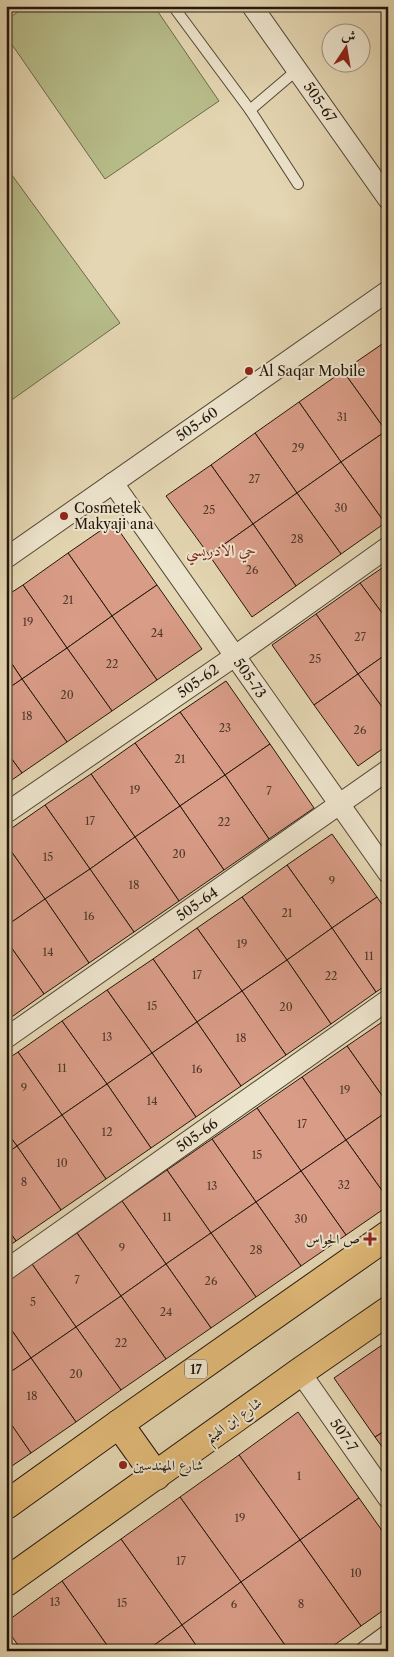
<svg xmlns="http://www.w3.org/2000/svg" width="394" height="1657" viewBox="0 0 394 1657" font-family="'Libre Caslon Text',Amiri,serif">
<rect width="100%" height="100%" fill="#e4d6b2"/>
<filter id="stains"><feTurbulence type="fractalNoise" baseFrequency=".004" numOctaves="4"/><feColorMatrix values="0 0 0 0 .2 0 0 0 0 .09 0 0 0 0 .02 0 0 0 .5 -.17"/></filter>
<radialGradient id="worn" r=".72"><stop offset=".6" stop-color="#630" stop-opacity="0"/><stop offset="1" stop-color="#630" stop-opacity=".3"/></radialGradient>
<!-- green -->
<g fill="#b7bd8a" stroke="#6c6a4a">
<path d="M27,6H154L219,101L105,179L6,36V20Z"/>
<path d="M6,167L120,323L6,404Z"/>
</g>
<!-- building -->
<g fill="#d99c87" stroke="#22160b">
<path d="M388,340V429L386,431L343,371Z"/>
<path d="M343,371L386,431L341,462L299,402Z"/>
<path d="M299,402L341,462L297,493L255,433Z"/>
<path d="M386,431L388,434V521L385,523L341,462Z"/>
<path d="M255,433L297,493L253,524L211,465Z"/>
<path d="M341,462L385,523L341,554L297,493Z"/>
<path d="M211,465L253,524L209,555L166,496Z"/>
<path d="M297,493L341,554L296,586L253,524Z"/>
<path d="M113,522L157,585L112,616L68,553Z"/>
<path d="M253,524L296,586L252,617L209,555Z"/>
<path d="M68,553L112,616L67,648L23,585Z"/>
<path d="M388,564V621L360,583Z"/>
<path d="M360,583L388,621V653L358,674L316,614Z"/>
<path d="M23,585L67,648L22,679L6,655V596Z"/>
<path d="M157,585L202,649L157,680L112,616Z"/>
<path d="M316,614L358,674L314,705L272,645Z"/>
<path d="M112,616L157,680L112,711L67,648Z"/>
<path d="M67,648L112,711L67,742L22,679Z"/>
<path d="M388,653V715L358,674Z"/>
<path d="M6,655L22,679L6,690Z"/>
<path d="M358,674L388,715V745L358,766L314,705Z"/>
<path d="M22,679L67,742L22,773L6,751V690Z"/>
<path d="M226,681L270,744L225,775L180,712Z"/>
<path d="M180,712L225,775L180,806L135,743Z"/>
<path d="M135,743L180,806L135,837L91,774Z"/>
<path d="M270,744L314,808L269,839L225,775Z"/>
<path d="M6,751L22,773L6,784Z"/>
<path d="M91,774L135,837L90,869L45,805Z"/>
<path d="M225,775L269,839L224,870L180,806Z"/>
<path d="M45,805L90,869L45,899L6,844V832Z"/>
<path d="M180,806L224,870L179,901L135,837Z"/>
<path d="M332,834L377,897L332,928L287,865Z"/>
<path d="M135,837L179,901L134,932L90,869Z"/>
<path d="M6,844L45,899L6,926Z"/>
<path d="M287,865L332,928L287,960L242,897Z"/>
<path d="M90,869L134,932L89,963L45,899Z"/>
<path d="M242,897L287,960L242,991L197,928Z"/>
<path d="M377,897L388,913V984L376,992L332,928Z"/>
<path d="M45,899L89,963L44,994L6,940V926Z"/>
<path d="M197,928L242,991L197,1022L153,959Z"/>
<path d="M332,928L376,992L331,1024L287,960Z"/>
<path d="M6,940L44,994L6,1021Z"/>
<path d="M153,959L197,1022L152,1053L107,990Z"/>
<path d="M287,960L331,1024L286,1055L242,991Z"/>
<path d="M107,990L152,1053L107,1084L62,1021Z"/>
<path d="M242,991L286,1055L241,1086L197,1022Z"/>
<path d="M388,1018V1104L347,1046Z"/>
<path d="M62,1021L107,1084L62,1115L18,1052Z"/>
<path d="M197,1022L241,1086L196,1117L152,1053Z"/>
<path d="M347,1046L388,1104V1111L346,1140L302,1077Z"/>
<path d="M18,1052L62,1115L17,1146L6,1131V1060Z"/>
<path d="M152,1053L196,1117L151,1148L107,1084Z"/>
<path d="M302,1077L346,1140L301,1171L257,1108Z"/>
<path d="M107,1084L151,1148L106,1179L62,1115Z"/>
<path d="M257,1108L301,1171L256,1202L212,1139Z"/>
<path d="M388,1111V1199L346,1140Z"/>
<path d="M62,1115L106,1179L61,1210L17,1146Z"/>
<path d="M6,1131L17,1146L6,1154Z"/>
<path d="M212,1139L256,1202L211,1233L167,1170Z"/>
<path d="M346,1140L388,1199V1206L346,1235L301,1171Z"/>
<path d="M17,1146L61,1210L16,1241L6,1227V1154Z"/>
<path d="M167,1170L211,1233L166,1264L122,1201Z"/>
<path d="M301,1171L346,1235L301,1266L256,1202Z"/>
<path d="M122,1201L166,1264L121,1296L77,1233Z"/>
<path d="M256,1202L301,1266L256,1297L211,1233Z"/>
<path d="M6,1227L16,1241L6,1248Z"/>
<path d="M77,1233L121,1296L76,1327L32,1264Z"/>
<path d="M211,1233L256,1297L211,1328L166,1264Z"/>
<path d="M32,1264L76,1327L31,1358L6,1322V1281Z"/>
<path d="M166,1264L211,1328L166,1359L121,1296Z"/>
<path d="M121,1296L166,1359L121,1390L76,1327Z"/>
<path d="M6,1322L31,1358L6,1375Z"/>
<path d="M76,1327L121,1390L76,1422L31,1358Z"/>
<path d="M388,1341V1429L375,1437L334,1378Z"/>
<path d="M31,1358L76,1422L31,1453L6,1418V1375Z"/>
<path d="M298,1412L359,1498L300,1540L239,1455Z"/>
<path d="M9,1421L31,1453L6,1470V1423Z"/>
<path d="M388,1429V1455L375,1437Z"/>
<path d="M239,1455L300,1540L241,1582L180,1497Z"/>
<path d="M180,1497L241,1582L182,1625L121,1539Z"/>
<path d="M359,1498L388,1539V1607L361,1626L300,1540Z"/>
<path d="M121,1539L182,1625L146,1651H111L62,1581Z"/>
<path d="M300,1540L361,1626L326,1651H289L241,1582Z"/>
<path d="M62,1581L111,1651H22L6,1628V1622Z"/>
<path d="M241,1582L289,1651H200L182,1625Z"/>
<path d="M182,1625L200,1651H146Z"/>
</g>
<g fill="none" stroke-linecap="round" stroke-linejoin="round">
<defs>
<g id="service">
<path d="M173,6L250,110L298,184"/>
<path d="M250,110L297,70"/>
</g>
<g id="minor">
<path d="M252,6L388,199"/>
<path d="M113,483L388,873"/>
<path d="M6,558L388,291"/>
<path d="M6,813L235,656L388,547"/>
<path d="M6,1038L388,770"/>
<path d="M6,1270L388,1000"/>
<path d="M300,1372L388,1498"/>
<path d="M366,1651L388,1635"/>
</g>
<g id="primary">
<path d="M119,1424L156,1476"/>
<path d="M6,1505L119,1424L388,1235"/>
<path d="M6,1582L300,1372L388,1311"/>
</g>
</defs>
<!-- service casing -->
<use href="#service" stroke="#524635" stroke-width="12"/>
<!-- minor casing -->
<use href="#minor" stroke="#524635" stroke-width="22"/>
<!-- primary casing -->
<use href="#primary" stroke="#22160b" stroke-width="30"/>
<!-- service -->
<use href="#service" stroke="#ede4cd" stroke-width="10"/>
<!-- minor -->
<use href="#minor" stroke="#ede4cd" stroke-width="20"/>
<!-- primary -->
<use href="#primary" stroke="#e2bb79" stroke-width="28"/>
</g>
<!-- markers -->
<g fill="#8f2418" stroke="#ede4cd" stroke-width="2">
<circle cx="249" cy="371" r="5"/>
<circle cx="64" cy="516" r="5"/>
<path d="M367.5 1231.5h5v5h5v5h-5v5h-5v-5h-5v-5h5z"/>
<circle cx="123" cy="1465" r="5"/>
</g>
<g text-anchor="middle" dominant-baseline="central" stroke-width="4" stroke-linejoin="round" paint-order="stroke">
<!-- number labels -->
<g font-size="11" fill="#50382a">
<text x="342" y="417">31</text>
<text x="298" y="448">29</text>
<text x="254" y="479">27</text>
<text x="341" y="508">30</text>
<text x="209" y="510">25</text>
<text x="297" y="539">28</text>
<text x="252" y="570">26</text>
<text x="68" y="600">21</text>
<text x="28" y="622">19</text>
<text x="157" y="633">24</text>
<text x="360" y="637">27</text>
<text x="315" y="659">25</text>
<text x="112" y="664">22</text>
<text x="67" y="695">20</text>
<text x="27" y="716">18</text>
<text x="225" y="728">23</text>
<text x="360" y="730">26</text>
<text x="180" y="759">21</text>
<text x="135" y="790">19</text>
<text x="269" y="791">7</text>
<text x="90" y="821">17</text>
<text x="224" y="822">22</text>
<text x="179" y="854">20</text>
<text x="48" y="857">15</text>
<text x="332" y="881">9</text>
<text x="134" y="885">18</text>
<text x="287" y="913">21</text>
<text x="89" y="916">16</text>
<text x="242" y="944">19</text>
<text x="48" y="952">14</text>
<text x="369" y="956">11</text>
<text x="197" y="975">17</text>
<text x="331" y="976">22</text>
<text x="152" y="1006">15</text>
<text x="286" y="1007">20</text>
<text x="107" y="1037">13</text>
<text x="241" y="1038">18</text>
<text x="62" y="1068">11</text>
<text x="197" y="1069">16</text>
<text x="24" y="1088">9</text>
<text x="345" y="1090">19</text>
<text x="152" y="1101">14</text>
<text x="302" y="1124">17</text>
<text x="107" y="1132">12</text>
<text x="257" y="1155">15</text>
<text x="62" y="1163">10</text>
<text x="24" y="1182">8</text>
<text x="344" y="1185">32</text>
<text x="212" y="1186">13</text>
<text x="167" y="1217">11</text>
<text x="301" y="1219">30</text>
<text x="122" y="1248">9</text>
<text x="256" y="1250">28</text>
<text x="77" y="1280">7</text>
<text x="211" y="1281">26</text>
<text x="33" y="1302">5</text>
<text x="166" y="1312">24</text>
<text x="121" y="1343">22</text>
<text x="76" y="1374">20</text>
<text x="32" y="1396">18</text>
<text x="299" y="1476">1</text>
<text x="240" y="1518">19</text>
<text x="181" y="1561">17</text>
<text x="356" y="1573">10</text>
<text x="55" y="1602">13</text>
<text x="122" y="1603">15</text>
<text x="234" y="1604">6</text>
<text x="301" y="1604">8</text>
</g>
<!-- shield labels -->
<rect fill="#ede4cd" stroke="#5f5445" stroke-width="1" x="185" y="1359.5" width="22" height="19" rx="4"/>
<g font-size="12" font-weight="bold" fill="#22160b">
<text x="196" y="1369">17</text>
</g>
<!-- street labels -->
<g font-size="14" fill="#22160b" stroke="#ede4cd">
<text transform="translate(320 102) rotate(55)">505-67</text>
<text transform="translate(197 424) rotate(-35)">505-60</text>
<text transform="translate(250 678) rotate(55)">505-73</text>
<text transform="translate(198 681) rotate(-35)">505-62</text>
<text transform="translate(197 904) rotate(-35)">505-64</text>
<text transform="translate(197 1135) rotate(-35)">505-66</text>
<text transform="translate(233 1420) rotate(-36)">شارع ابن الهيثم</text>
<text transform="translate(344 1435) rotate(55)">507-7</text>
</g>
<!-- poi labels -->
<g font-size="14" fill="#22160b" stroke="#ede4cd" text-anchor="start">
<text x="259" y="371">Al Saqar Mobile</text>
<text x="74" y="508">Cosmetek<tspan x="74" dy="16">Makyaji ana</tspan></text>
<text x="360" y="1239" text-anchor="end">ص الحواس</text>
<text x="133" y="1465">شارع المهندسين</text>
</g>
<!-- quarter labels -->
<g font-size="16" fill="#7a1f14" stroke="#ede4cd">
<text x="221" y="550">حي الادريسي</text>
</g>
</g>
<!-- margin -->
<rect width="394" height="1657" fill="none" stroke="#e4d6b2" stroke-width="25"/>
<rect x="8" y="8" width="379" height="1642" fill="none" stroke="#22160b" stroke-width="2.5"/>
<rect x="12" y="12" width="369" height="1632" fill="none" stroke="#22160b"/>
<!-- north arrow -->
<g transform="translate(346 48) rotate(12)"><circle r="24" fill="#ede4cd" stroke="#9c927f"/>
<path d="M0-4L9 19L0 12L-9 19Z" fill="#8f2418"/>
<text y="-8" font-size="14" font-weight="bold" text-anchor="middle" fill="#22160b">ش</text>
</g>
<rect width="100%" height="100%" filter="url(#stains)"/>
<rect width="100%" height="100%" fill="url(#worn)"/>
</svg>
